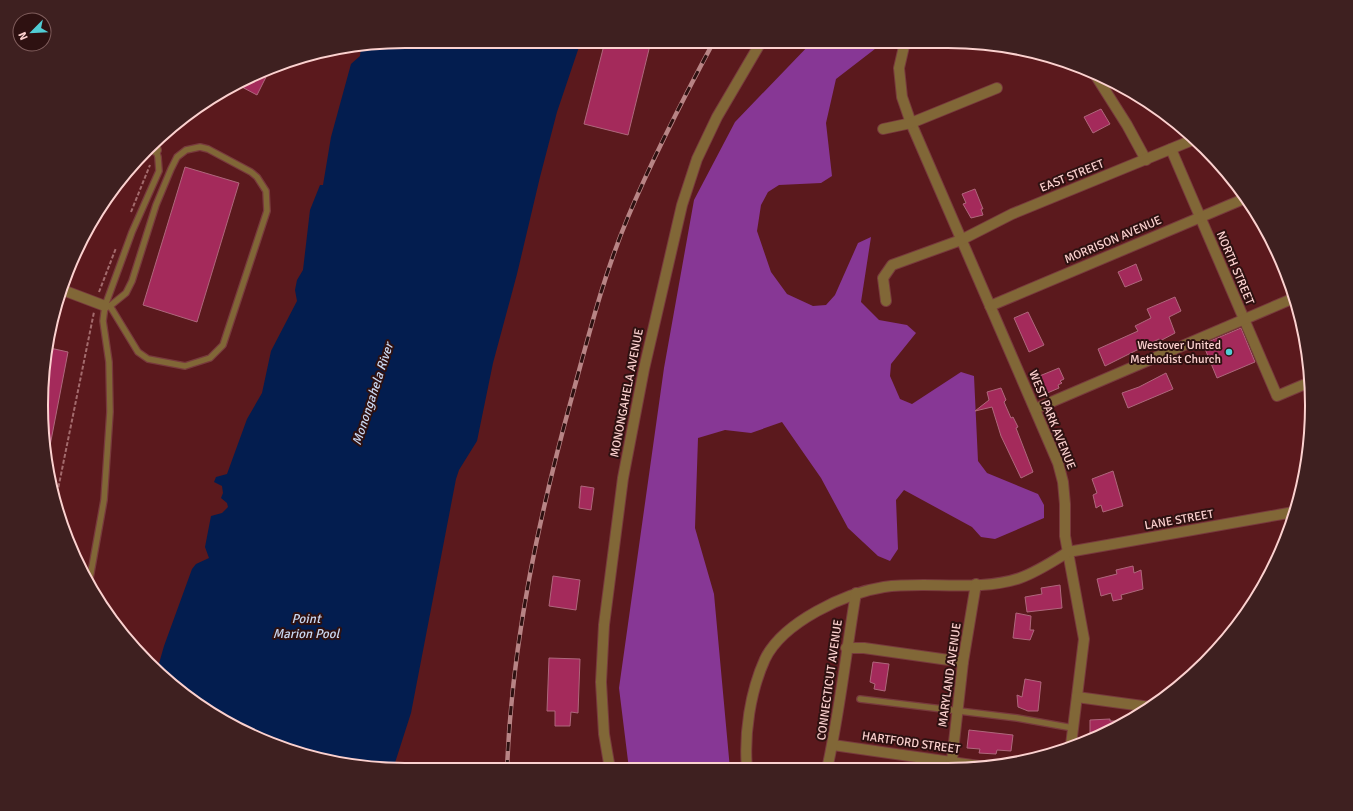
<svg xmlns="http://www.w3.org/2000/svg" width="1353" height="811" viewBox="0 0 1353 811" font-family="Signika,sans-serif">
<rect width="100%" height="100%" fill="#5b191d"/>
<!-- forest -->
<path fill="#873795" d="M812,42H884L836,79L826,123L832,176L821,183L779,185L768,192L761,205L757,231L771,272L787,294L813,306L826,305L835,295L858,243L871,237L861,302L879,320L907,325L916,333L891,364L890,376L900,399L912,404L961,372L974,376L978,461L987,473L1038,494L1044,505V518L995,539L981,537L972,527L904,490L896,500L898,549L890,561L878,556L848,528L821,478L782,422L751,433L725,430L698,438L695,528L714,594L730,769H629L619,688L664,368L694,200L735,122Z"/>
<!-- water -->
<path fill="#031d4f" d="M406,41H581L557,112L540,177L517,274L493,363L477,441L459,470L456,479L411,713L393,769H381L288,751L203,708L158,667L164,646L192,569L196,564L209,558L205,547L211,516L222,513L228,507L227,503L221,498L223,493L222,486L214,482L216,477L227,474L247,419L262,393L271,351L297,301L295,290L297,280L303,270L310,210L320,185H323L331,137L351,64L360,56L361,48Z"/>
<!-- building -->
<g fill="#a42a5b" stroke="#af677c">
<path d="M605,41H651L628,135L584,124Z"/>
<path d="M269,71L257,95L240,86L245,84Z"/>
<path d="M1101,109L1110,124L1093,133L1084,117Z"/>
<path d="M185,167L239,183L197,322L143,305Z"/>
<path d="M975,189L983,209H981L983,215L971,218L963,204L966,203L962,194Z"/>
<path d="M1136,264L1142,280L1125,287L1118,272Z"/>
<path d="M1175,297L1181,311L1169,317L1175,333L1160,341L1159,339L1105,366L1098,349L1138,331L1135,326L1151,318L1147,309Z"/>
<path d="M1028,312L1044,345L1029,352L1014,318Z"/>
<path d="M1241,328L1255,362L1217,378L1203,344Z"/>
<path d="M50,348L68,352L49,451L41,405Z"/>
<path d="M1059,368L1064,379L1060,381L1062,383L1058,385L1059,388L1045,394L1037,377Z"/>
<path d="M1166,373L1173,389L1128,408L1122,393L1139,387Z"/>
<path d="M1001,388L1006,400L1004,402L1011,418L1013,417L1018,427L1016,428L1033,472L1021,478L1001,436L992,407L975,411L989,400L987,392Z"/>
<path d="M1113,471L1123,506L1103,512L1101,505L1096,508L1093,495L1097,493L1092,479Z"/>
<path d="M581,486L594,488L591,510L579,508Z"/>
<path d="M1133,566L1134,573L1141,570L1143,589L1121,595L1122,599L1113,601L1111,593L1101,596L1097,579L1117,574L1116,570Z"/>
<path d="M553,576L580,580L576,610L549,606Z"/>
<path d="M1060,585L1062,608L1027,612L1025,597L1042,594L1041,588Z"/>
<path d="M1016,613L1031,616L1030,630H1034L1030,640L1013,638Z"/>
<path d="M549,658L580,659L578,713L571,712L570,726H555V711H547Z"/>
<path d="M873,662L889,664L885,691L874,689L875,684L870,682Z"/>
<path d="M1025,679L1041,682L1038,711H1028L1018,707L1017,695L1022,697Z"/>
<path d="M1110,719V721H1129L1090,738V720Z"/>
<path d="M969,730L1013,735L1011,751L997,750L996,754L979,753L980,749L967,748Z"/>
</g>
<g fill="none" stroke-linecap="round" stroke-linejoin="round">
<defs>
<g id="service">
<path d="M64,290L71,267"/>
<path d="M105,306H110L138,352L148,359L185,366L210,358L223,345L267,211L266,191L257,177L251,172L208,149L200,147L186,150L177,157L171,169L156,205L132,281L126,293L110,306"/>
<path d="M90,578L104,500L110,412L109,362L103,321L105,306L132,232L159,171L158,157L156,150"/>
<path d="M860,699L1017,718L1073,728"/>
</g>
<g id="minor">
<path d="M905,42L899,68L902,97L911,123L1058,463L1063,482L1065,504V536L1084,639L1071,745"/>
<path d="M1096,76L1127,125L1146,160"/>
<path d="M883,129L911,123L997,88"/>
<path d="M153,149L156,150"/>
<path d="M1171,149L1277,396L1310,382"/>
<path d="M60,289L105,306"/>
<path d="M886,301L883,278L892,265L961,240L1012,214L1195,139"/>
<path d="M990,306L1246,198"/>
<path d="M1035,409L1294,298"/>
<path d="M846,648H864L963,662"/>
<path d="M1077,697L1150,707"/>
<path d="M833,745L986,767"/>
<path d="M610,769L604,734L601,682L604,625L623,478L644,369L682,205L697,159L717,117L761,42"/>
<path d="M747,769C744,734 750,692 765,659C783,622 845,593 884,587C927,581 979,592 1020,578C1037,572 1052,562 1068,552L1294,512"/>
<path d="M827,769C840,711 846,652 856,593"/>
<path d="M951,769L963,662L976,584"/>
</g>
</defs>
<!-- service casing -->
<use href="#service" stroke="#783a3d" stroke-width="8"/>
<!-- minor casing -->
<use href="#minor" stroke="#783a3d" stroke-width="12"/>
<!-- path -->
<g stroke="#a36b6d" stroke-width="2" stroke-dasharray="4 2" stroke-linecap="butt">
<path d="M131,212L150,165"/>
<path d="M99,292L116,248"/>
<path d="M56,499L94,312"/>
</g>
<!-- service -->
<use href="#service" stroke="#816737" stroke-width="5.5"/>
<!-- minor -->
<use href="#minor" stroke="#816737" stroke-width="10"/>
<defs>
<path id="rail" d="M507,769C512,641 539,516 573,393C589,334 604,274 628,217C653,157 683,99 714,41"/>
</defs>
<!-- rail casing -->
<use href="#rail" stroke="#b88485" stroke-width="4.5"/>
<!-- rail -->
<use href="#rail" stroke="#2e1111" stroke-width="3" stroke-dasharray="9" stroke-linecap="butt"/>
</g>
<!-- markers -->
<circle fill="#51ccd4" stroke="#2e1111" stroke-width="1.5" cx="1229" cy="352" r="4"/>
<g text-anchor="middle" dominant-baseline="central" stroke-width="4" stroke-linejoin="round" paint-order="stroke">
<!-- street labels -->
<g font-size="12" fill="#fbd1cf" stroke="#2e1111">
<text transform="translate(1072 176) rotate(-22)">EAST STREET</text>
<text transform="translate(1113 240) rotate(-23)">MORRISON AVENUE</text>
<text transform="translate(1235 268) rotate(67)">NORTH STREET</text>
<text transform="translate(627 393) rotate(-79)">MONONGAHELA AVENUE</text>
<text transform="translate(1052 420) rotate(68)">WEST PARK AVENUE</text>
<text transform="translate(1179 520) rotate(-10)">LANE STREET</text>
<text transform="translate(950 675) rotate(-82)">MARYLAND AVENUE</text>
<text transform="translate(830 680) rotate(-82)">CONNECTICUT AVENUE</text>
<text transform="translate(911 743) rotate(8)">HARTFORD STREET</text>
</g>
<!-- poi labels -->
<g font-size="12" fill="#fbd1cf" stroke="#2e1111" text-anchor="end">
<text x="1221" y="345">Westover United<tspan x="1221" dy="14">Methodist Church</tspan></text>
</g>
<!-- water labels -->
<g font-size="13" font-style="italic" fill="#c9d7f1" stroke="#2e1111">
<text transform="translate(373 394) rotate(-72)">Monongahela River</text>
<text x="306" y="619">Point<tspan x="306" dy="15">Marion Pool</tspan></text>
</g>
</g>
<!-- crop -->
<path d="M0 0H1353V811H0ZM405 48H948A357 357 0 0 1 1305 405V406A357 357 0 0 1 948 763H405A357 357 0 0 1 48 406V405A357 357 0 0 1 405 48Z" fill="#3e2020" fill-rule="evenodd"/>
<path fill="none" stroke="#fbd1cf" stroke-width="2" d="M405 48H948A357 357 0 0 1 1305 405V406A357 357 0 0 1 948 763H405A357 357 0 0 1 48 406V405A357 357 0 0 1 405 48Z"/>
<!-- north arrow -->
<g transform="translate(32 32) rotate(246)"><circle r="19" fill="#2e1111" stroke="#805e5d"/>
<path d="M0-3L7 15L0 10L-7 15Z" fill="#51ccd4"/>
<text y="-6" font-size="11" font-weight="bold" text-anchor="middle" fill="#fbd1cf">N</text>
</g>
</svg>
